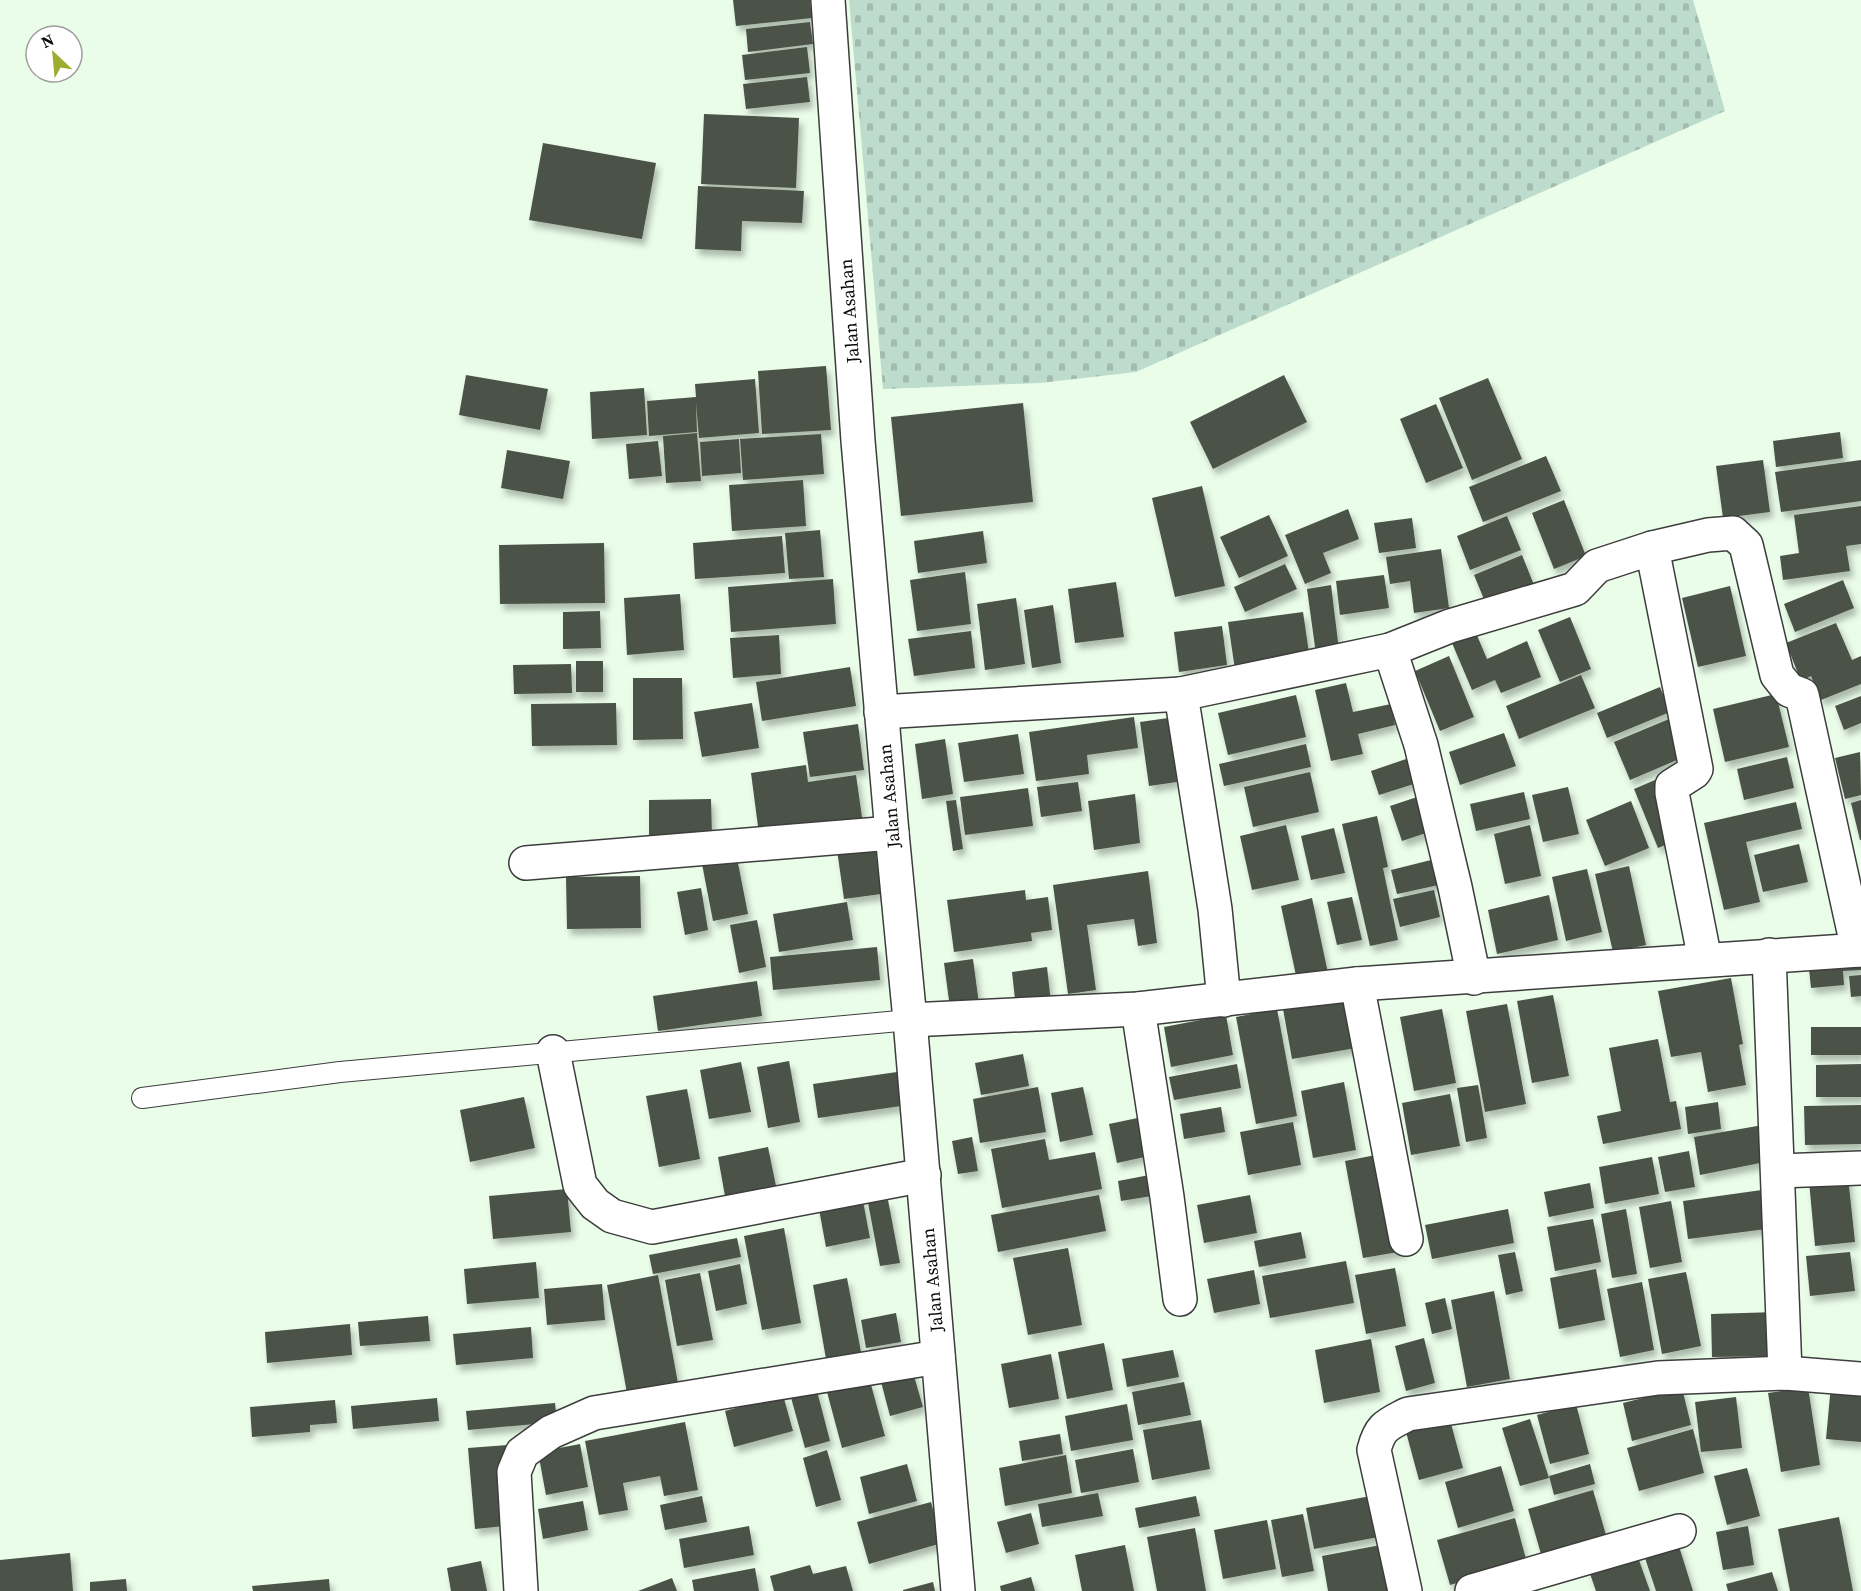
<svg xmlns="http://www.w3.org/2000/svg" width="1861" height="1591" viewBox="0 0 1861 1591" font-family="'Source Serif 4',serif">
<defs>
<pattern id="cemetery-stones" width="16" height="16" patternUnits="userSpaceOnUse" patternTransform="scale(1.5)"><rect width="16" height="16" fill="#bedccd"/><path d="M2 7V4a2 2 0 0 1 4 0v3zM10 15v-3a2 2 0 0 1 4 0v3z" fill="#a2bbaf"/></pattern>
<filter id="shadow"><feDropShadow dx="3.5" dy="6" stdDeviation="3" flood-color="#0004"/></filter>
</defs>
<rect width="100%" height="100%" fill="#e9fde9"/>
<!-- cemetery -->
<path fill="url(#cemetery-stones)" d="M849,0H1693L1725,111L1136,372L1040,383L883,389Z"/>
<!-- building -->
<g fill="#4c5248" filter="url(#shadow)">
<path d="M733,0H810L812,18L736,26Z"/>
<path d="M810,22L813,44L748,52L746,29Z"/>
<path d="M807,47L810,73L745,80L742,55Z"/>
<path d="M807,77L810,102L746,109L743,84Z"/>
<path d="M704,114L799,118L796,188L701,184Z"/>
<path d="M543,143L656,163L642,239L529,220Z"/>
<path d="M698,186L804,191L802,223L742,221L741,251L695,249Z"/>
<path d="M826,366L831,430L762,434L758,371Z"/>
<path d="M466,375L548,389L540,430L459,415Z"/>
<path d="M1284,375L1307,422L1213,469L1190,422Z"/>
<path d="M1488,378L1522,459L1472,480L1439,398Z"/>
<path d="M755,379L759,433L699,438L696,403L697,432L649,436L647,401L696,397L695,384Z"/>
<path d="M644,388L647,435L592,439L590,392Z"/>
<path d="M1023,403L1033,502L901,516L891,417Z"/>
<path d="M1436,404L1463,468L1426,483L1400,419Z"/>
<path d="M1840,432L1843,458L1776,467L1773,441Z"/>
<path d="M697,433L701,481L666,483L663,436Z"/>
<path d="M821,434L824,474L743,480L740,439Z"/>
<path d="M739,439L741,473L702,476L700,442Z"/>
<path d="M658,441L662,476L629,479L626,444Z"/>
<path d="M507,450L570,461L563,499L501,488Z"/>
<path d="M1546,456L1561,491L1483,522L1469,487Z"/>
<path d="M1763,460L1770,512L1723,518L1716,466Z"/>
<path d="M1861,460V501L1781,512L1775,472Z"/>
<path d="M803,480L806,526L732,531L729,485Z"/>
<path d="M1202,486L1225,586L1175,597L1152,498Z"/>
<path d="M1564,500L1586,556L1554,569L1532,513Z"/>
<path d="M1861,506V544L1846,546L1850,571L1783,580L1780,556L1799,553L1794,515Z"/>
<path d="M1348,509L1359,539L1323,553L1331,573L1305,584L1285,535Z"/>
<path d="M1269,515L1288,556L1239,578L1220,537Z"/>
<path d="M1507,516L1521,550L1470,570L1457,536Z"/>
<path d="M1412,518L1416,548L1379,553L1374,523Z"/>
<path d="M820,530L824,577L789,579L785,533Z"/>
<path d="M983,531L987,563L918,573L914,541Z"/>
<path d="M782,536L785,573L695,579L693,543Z"/>
<path d="M604,543L605,603L500,604L499,545Z"/>
<path d="M1441,549L1449,608L1414,613L1410,581L1390,584L1386,557Z"/>
<path d="M1522,555L1534,585L1486,604L1474,575Z"/>
<path d="M1285,564L1297,589L1245,612L1234,587Z"/>
<path d="M965,572L971,624L917,631L910,580Z"/>
<path d="M1384,575L1389,608L1340,615L1336,581Z"/>
<path d="M833,579L836,624L731,632L728,587Z"/>
<path d="M1843,580L1854,608L1795,632L1784,604Z"/>
<path d="M1116,582L1124,637L1075,643L1068,589Z"/>
<path d="M1331,585L1339,650L1316,654L1307,589Z"/>
<path d="M1730,586L1746,656L1698,667L1682,598Z"/>
<path d="M680,594L684,650L627,655L624,598Z"/>
<path d="M1016,598L1025,664L985,670L977,604Z"/>
<path d="M1053,605L1061,663L1032,668L1024,610Z"/>
<path d="M600,611L601,648L563,649V612Z"/>
<path d="M1303,612L1310,660L1235,670L1228,622Z"/>
<path d="M1570,617L1591,669L1560,682L1538,630Z"/>
<path d="M1836,623L1852,660L1861,656V684L1821,700L1811,676L1801,681L1786,643Z"/>
<path d="M1222,626L1227,665L1179,672L1174,632Z"/>
<path d="M971,631L975,668L914,676L908,639Z"/>
<path d="M1476,633L1487,659L1527,641L1541,677L1501,693L1495,680L1472,690L1452,643Z"/>
<path d="M779,635L781,674L733,678L730,638Z"/>
<path d="M1449,656L1474,717L1440,731L1415,671Z"/>
<rect x="576" y="661" width="27" height="31"/>
<path d="M571,664L572,693L514,694L513,665Z"/>
<path d="M850,667L856,706L762,721L756,682Z"/>
<path d="M1581,675L1595,708L1519,739L1506,706Z"/>
<path d="M633,678H682L683,739L633,740Z"/>
<path d="M1346,683L1353,712L1391,704L1395,725L1358,734L1363,754L1331,761L1315,690Z"/>
<path d="M1660,687L1670,712L1607,738L1597,713Z"/>
<path d="M1776,694L1789,747L1725,762L1713,709Z"/>
<path d="M1296,695L1306,737L1228,755L1218,713Z"/>
<path d="M1861,696V723L1844,730L1835,706Z"/>
<path d="M616,703L617,745L532,746L531,704Z"/>
<path d="M752,703L759,748L702,757L694,712Z"/>
<path d="M1134,717L1138,748L1087,755L1089,774L1036,781L1029,732Z"/>
<path d="M1168,718L1177,782L1149,786L1140,722Z"/>
<path d="M1669,719L1684,757L1630,780L1614,742Z"/>
<path d="M858,724L864,770L810,777L803,732Z"/>
<path d="M1504,733L1516,766L1460,785L1449,752Z"/>
<path d="M1018,734L1024,774L964,782L958,743Z"/>
<path d="M945,739L953,794L922,799L915,744Z"/>
<path d="M1306,744L1311,767L1224,786L1219,764Z"/>
<path d="M1860,752L1861,795L1845,799L1835,758Z"/>
<path d="M1787,757L1794,788L1744,800L1737,769Z"/>
<path d="M1409,758L1417,783L1379,795L1371,771Z"/>
<path d="M806,765L808,782L856,775L863,824L759,834L751,773Z"/>
<path d="M1310,772L1319,812L1253,827L1244,787Z"/>
<path d="M1655,780L1679,839L1658,848L1634,789Z"/>
<path d="M1078,782L1082,811L1041,817L1037,787Z"/>
<path d="M1568,787L1579,834L1543,842L1532,795Z"/>
<path d="M1028,788L1033,826L965,835L960,797Z"/>
<path d="M1524,792L1530,819L1476,831L1470,804Z"/>
<path d="M1135,794L1140,843L1094,850L1088,801Z"/>
<path d="M1417,797L1429,832L1402,841L1390,806Z"/>
<path d="M711,799L712,837L649,838V800Z"/>
<path d="M956,800L963,849L953,851L946,801Z"/>
<path d="M1861,800V840H1860L1851,803Z"/>
<path d="M1631,801L1649,848L1605,866L1586,820Z"/>
<path d="M1796,802L1802,829L1746,842L1760,902L1724,910L1704,823Z"/>
<path d="M1377,816L1388,867L1383,868L1398,940L1370,946L1342,824Z"/>
<path d="M1286,825L1299,880L1252,890L1240,836Z"/>
<path d="M1530,825L1541,876L1505,884L1494,834Z"/>
<path d="M1334,828L1345,873L1311,880L1301,836Z"/>
<path d="M1799,844L1808,882L1763,892L1754,855Z"/>
<path d="M875,845L881,894L844,899L837,850Z"/>
<path d="M1443,857L1448,883L1397,894L1391,870Z"/>
<path d="M737,858L748,914L713,921L702,864Z"/>
<path d="M1629,866L1646,945L1613,952L1595,874Z"/>
<path d="M1587,869L1602,932L1566,941L1552,877Z"/>
<path d="M1148,871L1157,943L1138,946L1134,919L1087,925L1096,990L1068,994L1053,885Z"/>
<path d="M640,876L641,928L567,929L566,877Z"/>
<path d="M701,888L708,930L685,935L677,892Z"/>
<path d="M1025,890L1026,900L1048,897L1052,930L1031,933L1032,941L954,952L947,900Z"/>
<path d="M1434,890L1440,917L1400,927L1393,899Z"/>
<path d="M1549,895L1558,940L1497,954L1488,910Z"/>
<path d="M1352,897L1362,940L1337,945L1327,902Z"/>
<path d="M1312,898L1328,973L1297,980L1281,906Z"/>
<path d="M847,902L853,940L779,952L773,914Z"/>
<path d="M757,920L766,967L739,973L730,925Z"/>
<path d="M877,947L880,980L773,990L770,957Z"/>
<path d="M1861,954V970L1843,971L1844,985L1811,988L1808,959Z"/>
<path d="M973,959L979,1004L950,1008L944,963Z"/>
<path d="M1047,967L1051,1003L1016,1008L1012,972Z"/>
<path d="M1861,975V996L1851,997L1849,976Z"/>
<path d="M1731,978L1743,1044L1739,1045L1746,1085L1708,1092L1701,1052L1671,1057L1658,991Z"/>
<path d="M757,981L762,1016L658,1031L653,996Z"/>
<path d="M1553,995L1569,1076L1532,1083L1517,1001Z"/>
<path d="M1346,998L1356,1048L1292,1059L1283,1009Z"/>
<path d="M1507,1004L1526,1104L1485,1112L1466,1011Z"/>
<path d="M1277,1009L1297,1116L1256,1124L1236,1017Z"/>
<path d="M1442,1009L1456,1083L1414,1091L1400,1017Z"/>
<path d="M1226,1015L1233,1055L1171,1067L1164,1027Z"/>
<rect x="1811" y="1027" width="50" height="28"/>
<path d="M1658,1039L1670,1102L1676,1101L1681,1129L1603,1144L1597,1116L1621,1111L1609,1048Z"/>
<path d="M1023,1054L1029,1086L981,1095L975,1063Z"/>
<path d="M789,1061L800,1122L768,1128L757,1067Z"/>
<path d="M741,1062L751,1112L709,1119L700,1070Z"/>
<path d="M1237,1064L1241,1088L1174,1100L1169,1077Z"/>
<path d="M1861,1064V1097H1816V1065Z"/>
<path d="M897,1072L901,1106L818,1118L813,1084Z"/>
<path d="M1344,1082L1356,1150L1313,1158L1301,1091Z"/>
<path d="M1478,1085L1487,1138L1466,1142L1457,1088Z"/>
<path d="M1038,1087L1046,1132L980,1143L973,1099Z"/>
<path d="M1083,1087L1093,1135L1060,1142L1051,1093Z"/>
<path d="M687,1089L700,1159L659,1167L646,1096Z"/>
<path d="M1450,1094L1460,1146L1411,1155L1402,1103Z"/>
<path d="M524,1097L535,1148L470,1162L460,1110Z"/>
<path d="M1718,1102L1721,1129L1688,1134L1685,1107Z"/>
<path d="M1861,1105V1144L1805,1145L1804,1106Z"/>
<path d="M1221,1107L1225,1132L1184,1139L1180,1114Z"/>
<path d="M1147,1116L1154,1155L1117,1163L1109,1124Z"/>
<path d="M1293,1122L1301,1165L1248,1175L1240,1132Z"/>
<path d="M1763,1125L1770,1161L1700,1175L1694,1137Z"/>
<path d="M972,1137L978,1171L958,1174L952,1141Z"/>
<path d="M1045,1139L1049,1160L1095,1152L1102,1189L1002,1208L991,1149Z"/>
<path d="M768,1147L776,1186L725,1196L718,1157Z"/>
<path d="M1689,1151L1695,1187L1665,1192L1658,1157Z"/>
<path d="M1386,1153L1404,1251L1363,1258L1345,1161Z"/>
<path d="M1652,1157L1659,1194L1605,1204L1599,1167Z"/>
<path d="M1160,1173L1164,1194L1121,1201L1118,1181Z"/>
<path d="M1848,1177L1855,1242L1815,1246L1809,1181Z"/>
<path d="M1590,1183L1594,1208L1549,1217L1544,1192Z"/>
<path d="M567,1189L571,1232L493,1239L489,1196Z"/>
<path d="M1769,1189L1774,1228L1688,1239L1683,1201Z"/>
<path d="M1099,1195L1106,1231L998,1252L991,1215Z"/>
<path d="M1250,1195L1257,1233L1204,1243L1197,1205Z"/>
<path d="M862,1196L870,1238L826,1247L818,1204Z"/>
<path d="M888,1200L900,1263L880,1266L868,1203Z"/>
<path d="M1671,1201L1682,1262L1650,1268L1639,1207Z"/>
<path d="M1508,1209L1514,1243L1432,1259L1425,1225Z"/>
<path d="M1626,1209L1637,1274L1612,1278L1601,1214Z"/>
<path d="M1593,1219L1601,1262L1555,1271L1547,1227Z"/>
<path d="M784,1228L801,1323L762,1330L744,1236Z"/>
<path d="M1301,1232L1306,1258L1259,1267L1254,1241Z"/>
<path d="M737,1238L741,1257L653,1274L649,1255Z"/>
<path d="M1068,1248L1082,1325L1028,1335L1013,1258Z"/>
<path d="M1515,1252L1523,1291L1506,1295L1498,1255Z"/>
<path d="M1850,1252L1855,1291L1810,1296L1806,1256Z"/>
<path d="M1346,1261L1354,1303L1270,1318L1262,1276Z"/>
<path d="M536,1262L539,1298L467,1304L464,1269Z"/>
<path d="M740,1264L747,1304L716,1311L708,1271Z"/>
<path d="M1395,1268L1406,1326L1366,1334L1355,1275Z"/>
<path d="M1596,1269L1605,1320L1559,1329L1550,1278Z"/>
<path d="M1254,1270L1260,1304L1214,1313L1207,1279Z"/>
<path d="M1686,1272L1701,1346L1662,1354L1648,1279Z"/>
<path d="M700,1273L713,1340L677,1346L665,1280Z"/>
<path d="M658,1275L678,1383L627,1393L607,1285Z"/>
<path d="M847,1278L861,1352L826,1359L813,1285Z"/>
<path d="M1642,1282L1654,1350L1620,1357L1607,1289Z"/>
<path d="M602,1284L605,1320L547,1325L544,1289Z"/>
<path d="M1494,1291L1510,1379L1467,1387L1451,1300Z"/>
<path d="M1445,1298L1452,1329L1432,1334L1425,1303Z"/>
<path d="M1777,1312L1778,1356L1712,1357L1711,1314Z"/>
<path d="M896,1313L901,1342L866,1348L861,1320Z"/>
<path d="M428,1316L430,1341L360,1346L358,1322Z"/>
<path d="M350,1324L352,1355L267,1363L265,1332Z"/>
<path d="M531,1327L533,1358L456,1365L453,1334Z"/>
<path d="M1424,1338L1435,1383L1406,1391L1395,1346Z"/>
<path d="M1371,1339L1380,1392L1324,1403L1315,1350Z"/>
<path d="M1104,1343L1113,1390L1067,1399L1058,1352Z"/>
<path d="M1173,1350L1179,1377L1127,1387L1122,1359Z"/>
<path d="M1051,1354L1059,1399L1009,1408L1001,1364Z"/>
<path d="M912,1369L923,1407L890,1416L880,1378Z"/>
<path d="M870,1381L885,1436L842,1448L827,1392Z"/>
<path d="M1184,1382L1191,1415L1138,1425L1132,1392Z"/>
<path d="M1831,1385L1861,1388V1442L1826,1439Z"/>
<path d="M816,1387L830,1441L805,1448L790,1394Z"/>
<path d="M1808,1387L1820,1465L1781,1472L1768,1393Z"/>
<path d="M1682,1388L1691,1425L1632,1441L1623,1403Z"/>
<path d="M783,1395L793,1431L734,1447L725,1411Z"/>
<path d="M1736,1397L1742,1448L1701,1452L1695,1402Z"/>
<path d="M437,1398L439,1421L353,1429L351,1406Z"/>
<path d="M335,1400L337,1423L310,1425V1432L252,1437L250,1407Z"/>
<path d="M555,1403L557,1422L468,1430L466,1411Z"/>
<path d="M1127,1404L1133,1440L1071,1451L1065,1416Z"/>
<path d="M1576,1404L1589,1454L1550,1464L1537,1415Z"/>
<path d="M1530,1419L1549,1478L1520,1486L1502,1428Z"/>
<path d="M1201,1420L1210,1469L1152,1480L1143,1430Z"/>
<path d="M1450,1420L1463,1468L1419,1480L1406,1432Z"/>
<path d="M685,1422L698,1490L664,1496L660,1476L623,1483L628,1510L599,1515L585,1441Z"/>
<path d="M1693,1429L1704,1473L1639,1491L1627,1448Z"/>
<path d="M1060,1434L1063,1454L1022,1461L1019,1441Z"/>
<path d="M580,1444L588,1487L546,1495L538,1452Z"/>
<path d="M508,1445L514,1525L475,1529L468,1448Z"/>
<path d="M1133,1449L1139,1482L1081,1493L1075,1460Z"/>
<path d="M827,1450L841,1500L816,1507L803,1458Z"/>
<path d="M1066,1455L1072,1493L1005,1506L999,1468Z"/>
<path d="M907,1464L917,1501L869,1514L860,1477Z"/>
<path d="M1590,1464L1595,1484L1554,1495L1549,1476Z"/>
<path d="M1501,1466L1514,1511L1458,1528L1445,1482Z"/>
<path d="M1747,1468L1760,1516L1727,1525L1714,1476Z"/>
<path d="M1593,1490L1606,1535L1541,1554L1528,1509Z"/>
<path d="M1098,1493L1103,1516L1042,1527L1038,1504Z"/>
<path d="M1376,1495L1384,1536L1314,1549L1306,1508Z"/>
<path d="M702,1496L707,1522L665,1530L660,1505Z"/>
<path d="M1196,1496L1200,1516L1139,1528L1135,1508Z"/>
<path d="M583,1501L588,1530L543,1539L538,1509Z"/>
<path d="M931,1502L942,1543L869,1564L857,1522Z"/>
<path d="M1031,1513L1039,1544L1006,1553L997,1522Z"/>
<path d="M1303,1514L1314,1571L1282,1577L1271,1520Z"/>
<path d="M1839,1517L1853,1591H1790L1778,1529Z"/>
<path d="M1515,1518L1527,1563L1450,1585L1437,1540Z"/>
<path d="M1267,1520L1276,1569L1223,1579L1214,1530Z"/>
<path d="M749,1526L754,1555L684,1568L679,1539Z"/>
<path d="M1748,1526L1754,1565L1723,1570L1716,1532Z"/>
<path d="M1195,1528L1206,1591H1157L1147,1537Z"/>
<path d="M1678,1543L1693,1591H1656L1644,1555Z"/>
<path d="M1386,1544L1395,1591H1328L1322,1556Z"/>
<path d="M1125,1545L1134,1591H1082L1075,1555Z"/>
<path d="M1635,1549L1650,1591H1596L1587,1565Z"/>
<path d="M70,1553L73,1591H0V1560Z"/>
<path d="M481,1561L487,1591H451L447,1568Z"/>
<path d="M810,1565L813,1574L846,1566L853,1591H774L770,1576Z"/>
<path d="M755,1568L759,1591H694L692,1580Z"/>
<path d="M1772,1572L1778,1591H1728L1726,1584Z"/>
<path d="M1031,1577L1035,1591H1001L1000,1586Z"/>
<path d="M672,1578L677,1591H638Z"/>
<path d="M126,1579L127,1591H90V1582Z"/>
<path d="M329,1579L330,1591H253L252,1586Z"/>
<path d="M933,1582L935,1591H903V1590Z"/>
</g>
<g fill="none" stroke-linecap="round" stroke-linejoin="round">
<defs>
<path id="service" d="M142,1098L340,1072L910,1020"/>
<g id="minor">
<path d="M828,0L858,441L892,833L910,1020L958,1591"/>
<path d="M1652,548L1708,535L1733,533L1746,545L1777,675L1789,690L1802,695L1858,950"/>
<path d="M1390,650L1421,745L1455,887L1474,978"/>
<path d="M881,712L1181,694"/>
<path d="M526,863L892,833"/>
<path d="M1769,955L1785,1373"/>
<path d="M1357,984L1406,1239"/>
<path d="M1224,1000L1215,909L1181,694L1390,650L1450,626L1575,589L1597,566L1652,548L1696,769L1694,772L1672,786V793L1705,960"/>
<path d="M1138,1009L1167,1197L1180,1299"/>
<path d="M910,1020L1138,1009L1357,984L1861,950"/>
<path d="M553,1052L580,1185L595,1204L612,1216L652,1227L924,1175"/>
<path d="M1778,1171L1861,1168"/>
<path d="M521,1591L514,1472L522,1453L551,1432L594,1413L938,1357"/>
<path d="M1405,1591L1374,1450C1380,1426 1387,1425 1408,1414L1658,1378L1785,1373L1861,1379"/>
<path d="M1472,1591L1679,1531"/>
</g>
</defs>
<!-- service casing -->
<use href="#service" stroke="#3d3d3d" stroke-width="22"/>
<!-- minor casing -->
<use href="#minor" stroke="#3d3d3d" stroke-width="36"/>
<!-- service -->
<use href="#service" stroke="#fff" stroke-width="20"/>
<!-- minor -->
<use href="#minor" stroke="#fff" stroke-width="33"/>
</g>
<g text-anchor="middle" dominant-baseline="central" stroke-width="6" stroke-linejoin="round" paint-order="stroke">
<!-- street labels -->
<g font-size="18" fill="#0a0a0a" stroke="#fff">
<text transform="translate(849 311) rotate(-94)">Jalan Asahan</text>
<text transform="translate(889 796) rotate(-95)">Jalan Asahan</text>
<text transform="translate(932 1280) rotate(-95)">Jalan Asahan</text>
</g>
</g>
<!-- north arrow -->
<g transform="translate(54 54) rotate(334)"><circle r="28" fill="#ffffff" stroke="#9d9d9d" stroke-width="1.5"/>
<path d="M0-4.5L10 22L0 15L-10 22Z" fill="#9cad2f"/>
<text y="-9" font-size="16" font-weight="bold" text-anchor="middle" fill="#0a0a0a">N</text>
</g>
</svg>
